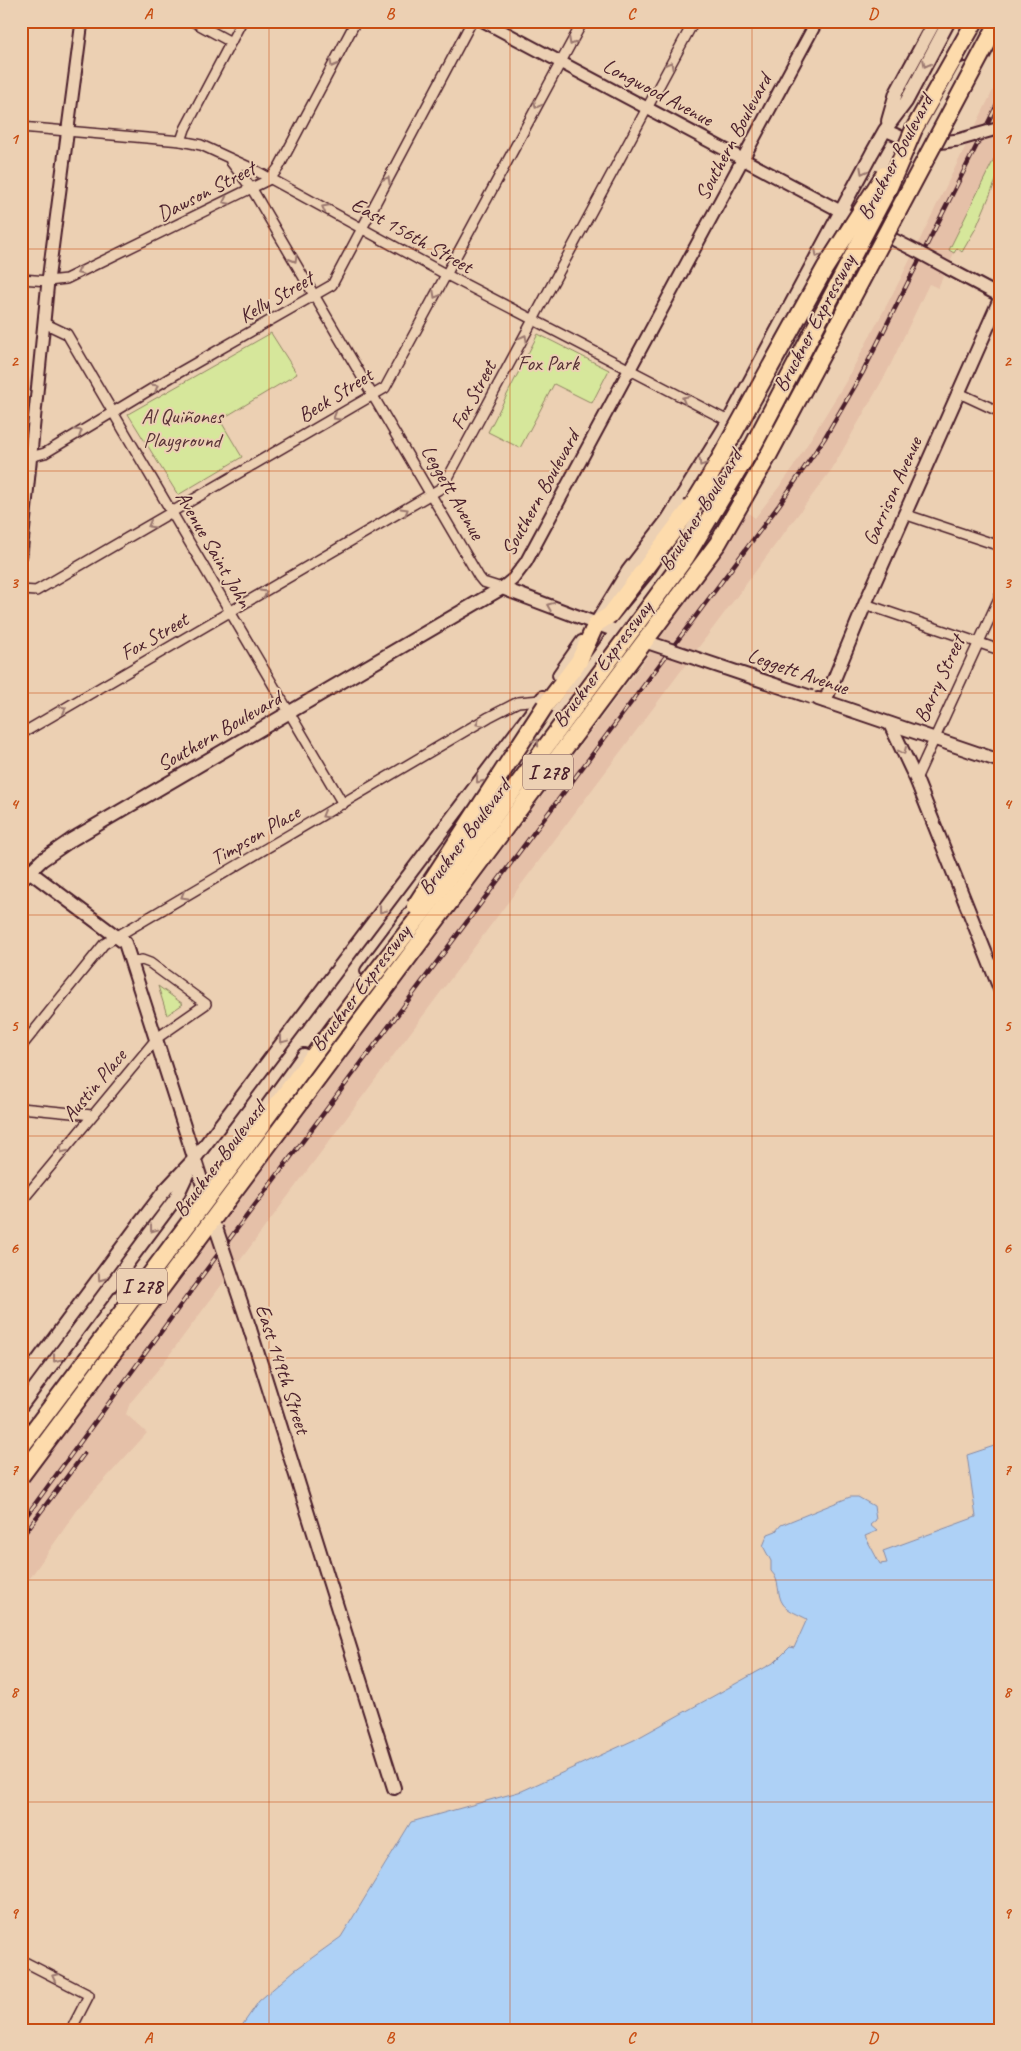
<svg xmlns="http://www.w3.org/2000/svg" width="1021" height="2051" viewBox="0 0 1021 2051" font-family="Caveat,sans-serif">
<rect width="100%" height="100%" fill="#ecd0b3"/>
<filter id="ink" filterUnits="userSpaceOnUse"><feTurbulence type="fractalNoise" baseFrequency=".02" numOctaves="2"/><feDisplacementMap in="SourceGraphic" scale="10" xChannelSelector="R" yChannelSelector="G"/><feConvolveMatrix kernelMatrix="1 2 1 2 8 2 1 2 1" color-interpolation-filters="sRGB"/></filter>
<g filter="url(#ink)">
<!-- built -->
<path fill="#e5c0a8" d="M1000,76V147L949,249L954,253L938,288L929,284L887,372L832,469L161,1366L130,1403L126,1414L147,1433L78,1509L21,1591V1492L225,1216L639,668L706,574L747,512L755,518L789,474L845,383L900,280Z"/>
<!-- green -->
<g fill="#d6e79b" stroke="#908363">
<path d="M1000,147V171L976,228L962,252L957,248L954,253L949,250Z"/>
<path d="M271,333L297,374L220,420L242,457L178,495L128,414Z"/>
<path d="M538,334L609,370L592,403L554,384L520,448L488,432Z"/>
<path d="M158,986L183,1004L167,1015Z"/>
</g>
<!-- water -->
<path fill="#aed1f6" stroke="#868aa5" d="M1000,1444V2030H239L259,2001L295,1970L341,1937L411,1822L522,1791L634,1740L775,1662L790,1647L794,1648L807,1619C800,1615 788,1611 783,1604C776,1594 781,1581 771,1571V1561L763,1546L768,1534L776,1531L781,1525L850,1497H858L874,1506L876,1520L870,1525L877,1531L865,1536L880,1564L887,1563L883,1551L976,1517L967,1455Z"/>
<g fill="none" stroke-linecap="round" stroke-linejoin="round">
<defs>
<g id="minor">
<path d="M192,21L231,42"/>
<path d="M21,127L181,141L201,145L251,168L447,275L734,424"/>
<path d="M181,141L185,129L242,21"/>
<path d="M231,162L252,189L479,577L483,582L502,588"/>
<path d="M21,279L48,281L66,279L270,179L279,167L356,21"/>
<path d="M44,323L67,334L343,804"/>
<path d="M957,392L1000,412"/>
<path d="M21,456L30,457L45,453L173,376L332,285L472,21"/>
<path d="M904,514L1000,546"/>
<path d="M21,590L36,591L385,388L583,21"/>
<path d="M865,604L1000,650"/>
<path d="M21,734L443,487L694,21"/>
<path d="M916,779L1000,596"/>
<path d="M21,1047L104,944L489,717L518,702L541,700"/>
<path d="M21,1108L92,1115"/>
<path d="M21,1202L157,1038L206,1004L150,963L142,960L133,962"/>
<path d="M21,1960L89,1995L71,2030"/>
</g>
<g id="tertiary">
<path d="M483,21L861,222"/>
<path d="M885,130L915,143"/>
<path d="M930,144L958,140"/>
<path d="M879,232L916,251"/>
<path d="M949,269L1000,296"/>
<path d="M21,555L48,281L82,21"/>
<path d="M502,588L513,579L526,562L817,21"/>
</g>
<g id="secondary">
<path d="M888,121L896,93L935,21"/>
<path d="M657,612L707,542L766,441L922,146L965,69"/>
<path d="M598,620L628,571L668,519L728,422L872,153L885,130L906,102L949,21"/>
<path d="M559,675L582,642"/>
<path d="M818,699L1000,761"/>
<path d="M825,701L865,604L1000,299"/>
<path d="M890,724L916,779L1000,989"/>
<path d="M476,825L616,632L658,581L705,509L845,250"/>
<path d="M21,865L125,943L209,1204"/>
<path d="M21,880L42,860L71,840L502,588L624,634"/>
<path d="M367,971L421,899"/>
<path d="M333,1042L396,961"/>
<path d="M267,1106L304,1055"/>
<path d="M250,1329L394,1788"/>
<path d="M21,1383L140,1223L166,1189L196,1157L543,697"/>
<path d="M21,1406L176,1198L190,1168"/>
<path d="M21,1461L69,1396"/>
</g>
<g id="motorway">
<path d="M914,129L975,21"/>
<path d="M545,706L579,661L596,624L610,615L692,506"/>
<path d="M263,1124L359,994"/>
</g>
</defs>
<!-- minor casing -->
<use href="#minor" stroke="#4a1f2b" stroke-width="12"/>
<!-- tertiary casing -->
<use href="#tertiary" stroke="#4a1f2b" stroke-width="15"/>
<!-- secondary casing -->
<use href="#secondary" stroke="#4a1f2b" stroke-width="16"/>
<!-- motorway casing -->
<use href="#motorway" stroke="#4a1f2b" stroke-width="20"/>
<!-- minor -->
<use href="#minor" stroke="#ecd0b3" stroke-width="9"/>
<!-- tertiary -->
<use href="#tertiary" stroke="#ecd0b3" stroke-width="11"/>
<!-- secondary -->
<use href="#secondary" stroke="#ecd0b3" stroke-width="12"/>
<!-- motorway -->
<use href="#motorway" stroke="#fddbac" stroke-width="16"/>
<defs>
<g id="rail">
<path d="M21,1523L207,1269L779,505L824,439L863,372L1000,99"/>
<path d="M21,1538L84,1454"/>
</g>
</defs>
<!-- rail casing -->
<use href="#rail" stroke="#4a1f2b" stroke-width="4.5"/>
<!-- rail -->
<use href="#rail" stroke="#ecd0b3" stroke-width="2.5" stroke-dasharray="8" stroke-linecap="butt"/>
<defs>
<g id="tertiary-bridge">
<path d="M958,140L1000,128"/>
<path d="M916,251L949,269"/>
</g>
<g id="secondary-bridge">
<path d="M650,643L811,697"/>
<path d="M216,1228L250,1329"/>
</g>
<g id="motorway-bridge">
<path d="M692,506L708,480L825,268L884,175"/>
<path d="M415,906L545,706"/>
<path d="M359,994L439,891L686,557L754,444L889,187L914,129"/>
<path d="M21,1447L263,1124"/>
<path d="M21,1476L718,543L768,456L999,21"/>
</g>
</defs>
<!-- tertiary-bridge casing -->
<use href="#tertiary-bridge" stroke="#4a1f2b" stroke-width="15" stroke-linecap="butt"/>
<!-- secondary-bridge casing -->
<use href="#secondary-bridge" stroke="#4a1f2b" stroke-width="16" stroke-linecap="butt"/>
<!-- motorway-bridge casing -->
<use href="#motorway-bridge" stroke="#4a1f2b" stroke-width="20" stroke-linecap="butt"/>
<!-- tertiary-bridge -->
<use href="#tertiary-bridge" stroke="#ecd0b3" stroke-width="11"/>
<!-- secondary-bridge -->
<use href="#secondary-bridge" stroke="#ecd0b3" stroke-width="12"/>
<!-- motorway-bridge -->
<use href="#motorway-bridge" stroke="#fddbac" stroke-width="16"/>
</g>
<!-- one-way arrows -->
<defs><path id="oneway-chevron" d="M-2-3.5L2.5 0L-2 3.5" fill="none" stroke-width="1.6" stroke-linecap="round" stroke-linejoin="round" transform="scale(1.25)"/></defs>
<g stroke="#9b786f">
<use href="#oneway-chevron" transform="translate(572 42) rotate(118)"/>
<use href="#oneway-chevron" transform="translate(333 64) rotate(119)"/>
<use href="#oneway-chevron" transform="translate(926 64) rotate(118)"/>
<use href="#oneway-chevron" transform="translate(670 65) rotate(-62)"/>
<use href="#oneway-chevron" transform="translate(537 105) rotate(118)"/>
<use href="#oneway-chevron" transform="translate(863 171) rotate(118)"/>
<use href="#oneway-chevron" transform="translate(387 180) rotate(-62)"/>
<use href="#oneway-chevron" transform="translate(226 201) rotate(154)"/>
<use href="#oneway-chevron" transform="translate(325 208) rotate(-152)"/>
<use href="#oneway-chevron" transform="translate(818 254) rotate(118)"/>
<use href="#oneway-chevron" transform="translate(294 259) rotate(60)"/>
<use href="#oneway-chevron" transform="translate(80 272) rotate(154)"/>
<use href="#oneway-chevron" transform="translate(436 295) rotate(119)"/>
<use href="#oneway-chevron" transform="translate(524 338) rotate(-62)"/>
<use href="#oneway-chevron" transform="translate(155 387) rotate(-31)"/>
<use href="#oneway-chevron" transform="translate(685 399) rotate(-152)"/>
<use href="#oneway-chevron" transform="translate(336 417) rotate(150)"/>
<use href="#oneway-chevron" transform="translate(79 432) rotate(-31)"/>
<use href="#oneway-chevron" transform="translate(702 463) rotate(122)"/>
<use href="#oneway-chevron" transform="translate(405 511) rotate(-30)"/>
<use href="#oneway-chevron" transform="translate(151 525) rotate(150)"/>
<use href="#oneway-chevron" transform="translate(264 593) rotate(-30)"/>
<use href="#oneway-chevron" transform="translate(550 606) rotate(-158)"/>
<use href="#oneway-chevron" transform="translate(63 709) rotate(-30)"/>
<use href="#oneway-chevron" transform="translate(479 723) rotate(149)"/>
<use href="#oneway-chevron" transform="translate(536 742) rotate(-55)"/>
<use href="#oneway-chevron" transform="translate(903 751) rotate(65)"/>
<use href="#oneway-chevron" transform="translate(479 780) rotate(128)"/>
<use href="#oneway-chevron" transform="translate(325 815) rotate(150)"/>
<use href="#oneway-chevron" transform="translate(184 896) rotate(150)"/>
<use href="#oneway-chevron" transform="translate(382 910) rotate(127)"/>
<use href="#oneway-chevron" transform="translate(283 1040) rotate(127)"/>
<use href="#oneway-chevron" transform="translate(63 1150) rotate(129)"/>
<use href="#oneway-chevron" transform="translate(153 1229) rotate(127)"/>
<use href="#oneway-chevron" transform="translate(101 1278) rotate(125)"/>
<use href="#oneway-chevron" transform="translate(56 1359) rotate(127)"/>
<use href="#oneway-chevron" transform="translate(55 1977) rotate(-153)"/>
</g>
</g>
<!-- grid -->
<path fill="none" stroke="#c84d12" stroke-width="1" stroke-opacity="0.55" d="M269,21V2030M510,21V2030M752,21V2030M21,249H1000M21,471H1000M21,693H1000M21,915H1000M21,1136H1000M21,1358H1000M21,1580H1000M21,1802H1000"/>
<g text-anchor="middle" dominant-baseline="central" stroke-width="4" stroke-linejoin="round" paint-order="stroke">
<!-- shield labels -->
<g fill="#ecd0b3" stroke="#7b5454" stroke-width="1">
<rect x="523" y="754.5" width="50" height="35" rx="4"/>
<rect x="117" y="1268.5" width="50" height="35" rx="4"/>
</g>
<g font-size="20" font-weight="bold" fill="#4a1f2b">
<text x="548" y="772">I 278</text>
<text x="142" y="1286">I 278</text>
</g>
<!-- street labels -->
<g font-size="21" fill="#4a1f2b" stroke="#ecd0b3">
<text transform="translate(658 92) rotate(28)">Longwood Avenue</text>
<text transform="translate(733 137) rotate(-62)">Southern Boulevard</text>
<text transform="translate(895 157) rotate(-62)">Bruckner Boulevard</text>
<text transform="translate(206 191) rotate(-27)">Dawson Street</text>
<text transform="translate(412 235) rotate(29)">East 156th Street</text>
<text transform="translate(276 297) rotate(-30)">Kelly Street</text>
<text transform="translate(814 323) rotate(-62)">Bruckner Expressway</text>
<text transform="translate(335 395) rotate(-32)">Beck Street</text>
<text transform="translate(473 395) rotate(-62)">Fox Street</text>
<text transform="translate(892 491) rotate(-66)">Garrison Avenue</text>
<text transform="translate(453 492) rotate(60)">Leggett Avenue</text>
<text transform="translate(540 493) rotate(-61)">Southern Boulevard</text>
<text transform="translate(700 510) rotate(-58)">Bruckner Boulevard</text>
<text transform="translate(214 549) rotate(60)">Avenue Saint John</text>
<text transform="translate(154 636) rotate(-30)">Fox Street</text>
<text transform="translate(602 664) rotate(-53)">Bruckner Expressway</text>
<text transform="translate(798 671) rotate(19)">Leggett Avenue</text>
<text transform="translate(939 679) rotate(-65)">Barry Street</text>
<text transform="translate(219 731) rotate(-30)">Southern Boulevard</text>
<text transform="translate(255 835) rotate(-30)">Timpson Place</text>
<text transform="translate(464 837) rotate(-53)">Bruckner Boulevard</text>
<text transform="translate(360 988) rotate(-53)">Bruckner Expressway</text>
<text transform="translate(94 1085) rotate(-50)">Austin Place</text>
<text transform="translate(219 1159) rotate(-53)">Bruckner Boulevard</text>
<text transform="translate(283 1369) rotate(72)">East 149th Street</text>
</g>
<!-- park labels -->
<g font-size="21" fill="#583336" stroke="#ecd0b3">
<text x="548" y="363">Fox Park</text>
<text x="182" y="416">Al Quiñones<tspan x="182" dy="24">Playground</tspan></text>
</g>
</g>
<!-- margin -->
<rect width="1021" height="2051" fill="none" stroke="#ecd0b3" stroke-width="55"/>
<rect x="28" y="28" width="966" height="1996" fill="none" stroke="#c84d12" stroke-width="2"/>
<g font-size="16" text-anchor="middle" font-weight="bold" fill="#c84d12">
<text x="148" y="19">A</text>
<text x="390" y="19">B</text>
<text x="631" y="19">C</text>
<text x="873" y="19">D</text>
<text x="14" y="144">1</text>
<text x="1007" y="144">1</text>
<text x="14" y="366">2</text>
<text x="1007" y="366">2</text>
<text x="14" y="588">3</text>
<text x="1007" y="588">3</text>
<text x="14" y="809">4</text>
<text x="1007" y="809">4</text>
<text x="14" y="1031">5</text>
<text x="1007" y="1031">5</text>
<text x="14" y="1253">6</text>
<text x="1007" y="1253">6</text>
<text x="14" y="1475">7</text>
<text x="1007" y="1475">7</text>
<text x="14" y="1697">8</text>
<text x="1007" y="1697">8</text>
<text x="14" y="1918">9</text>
<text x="1007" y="1918">9</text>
<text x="148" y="2043">A</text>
<text x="390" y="2043">B</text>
<text x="631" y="2043">C</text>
<text x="873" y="2043">D</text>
</g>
</svg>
